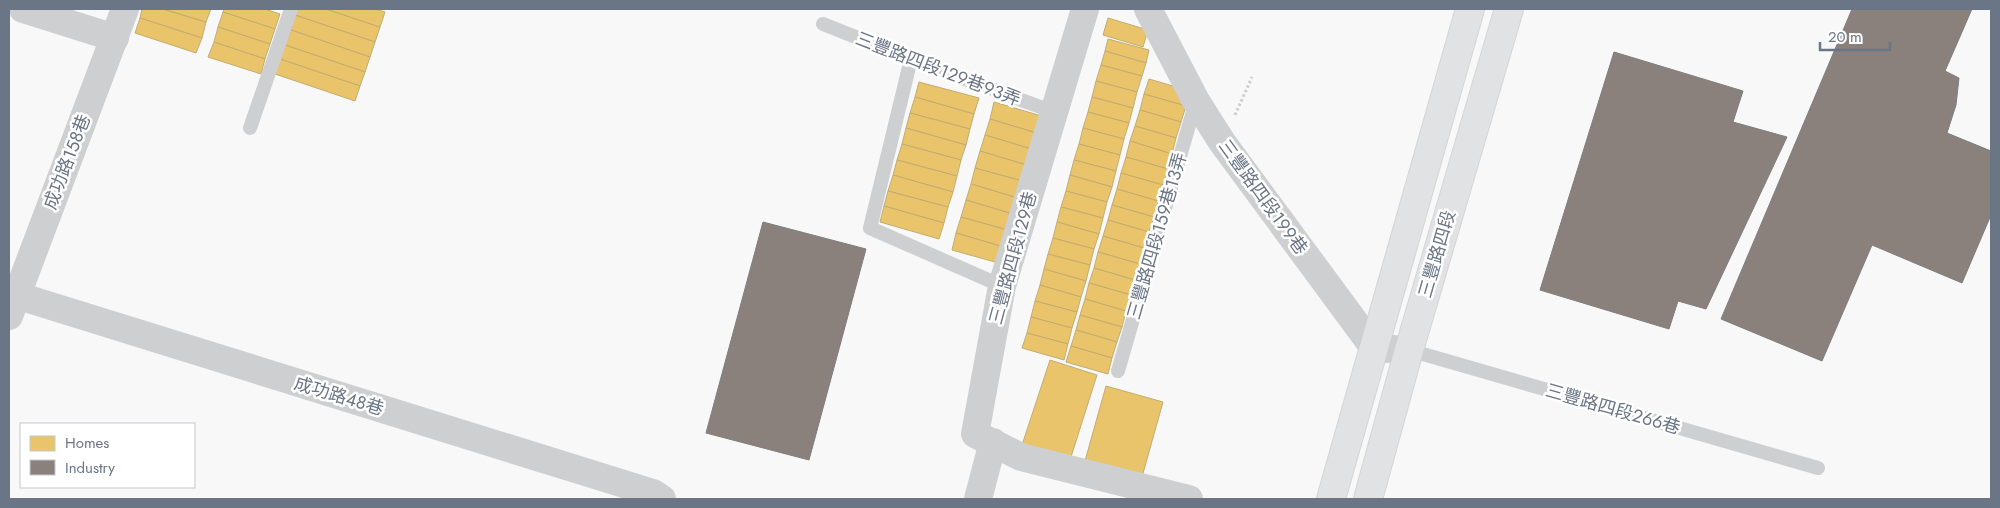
<svg xmlns="http://www.w3.org/2000/svg" width="2000" height="508" viewBox="0 0 2000 508" font-family="Jost,'Noto Sans TC',sans-serif">
<rect width="100%" height="100%" fill="#f8f8f8"/>
<!-- homes -->
<g fill="#e9c46a" stroke="#c3ac72">
<path d="M142,9H163L206,22L202,38L140,18Z"/>
<path d="M163,9H211L206,22Z"/>
<path d="M224,9H265L280,14L275,29L223,12Z"/>
<path d="M298,9H326L380,27L375,42L295,15Z"/>
<path d="M326,9H375L385,12L380,27Z"/>
<path d="M223,12L275,29L270,44L218,27Z"/>
<path d="M295,15L375,42L370,57L291,30Z"/>
<path d="M140,18L202,38L196,53L135,33Z"/>
<path d="M1108,18L1148,30L1143,47L1103,35Z"/>
<path d="M218,27L270,44L265,59L214,42Z"/>
<path d="M291,30L370,57L365,72L285,45Z"/>
<path d="M1108,39L1149,50L1146,63L1105,51Z"/>
<path d="M214,42L265,59L261,74L208,57Z"/>
<path d="M285,45L365,72L360,86L280,59Z"/>
<path d="M1105,51L1146,63L1142,76L1101,65Z"/>
<path d="M280,59L360,86L355,101L275,74Z"/>
<path d="M1101,65L1142,76L1137,92L1096,81Z"/>
<path d="M1149,79L1190,91L1186,106L1144,94Z"/>
<path d="M1096,81L1137,92L1133,108L1092,97Z"/>
<path d="M919,82L979,98L974,114L915,97Z"/>
<path d="M1144,94L1186,106L1181,122L1140,110Z"/>
<path d="M915,97L974,114L970,129L910,113Z"/>
<path d="M1092,97L1133,108L1129,123L1088,112Z"/>
<path d="M994,102L1045,117L1040,134L990,119Z"/>
<path d="M1140,110L1181,122L1176,138L1135,126Z"/>
<path d="M1088,112L1129,123L1124,139L1083,128Z"/>
<path d="M910,113L970,129L966,145L906,128Z"/>
<path d="M990,119L1040,134L1035,150L985,135Z"/>
<path d="M1135,126L1176,138L1172,154L1130,141Z"/>
<path d="M906,128L966,145L961,160L902,144Z"/>
<path d="M1083,128L1124,139L1120,155L1079,144Z"/>
<path d="M985,135L1035,150L1030,166L980,151Z"/>
<path d="M1130,141L1172,154L1168,169L1126,157Z"/>
<path d="M902,144L961,160L957,176L897,160Z"/>
<path d="M1079,144L1120,155L1116,171L1074,160Z"/>
<path d="M980,151L1030,166L1026,182L975,168Z"/>
<path d="M1126,157L1168,169L1163,185L1121,173Z"/>
<path d="M897,160L957,176L953,192L893,175Z"/>
<path d="M1074,160L1116,171L1112,187L1070,175Z"/>
<path d="M975,168L1026,182L1021,199L971,184Z"/>
<path d="M1121,173L1163,185L1158,201L1117,189Z"/>
<path d="M893,175L953,192L948,207L888,191Z"/>
<path d="M1070,175L1112,187L1107,202L1066,191Z"/>
<path d="M971,184L1021,199L1016,215L966,200Z"/>
<path d="M1117,189L1158,201L1154,217L1112,205Z"/>
<path d="M888,191L948,207L944,223L884,206Z"/>
<path d="M1066,191L1107,202L1103,218L1061,207Z"/>
<path d="M966,200L1016,215L1011,231L961,217Z"/>
<path d="M1112,205L1154,217L1149,232L1108,220Z"/>
<path d="M884,206L944,223L939,239L880,222Z"/>
<path d="M1061,207L1103,218L1099,234L1057,222Z"/>
<path d="M961,217L1011,231L1007,248L956,233Z"/>
<path d="M1108,220L1149,232L1144,248L1103,236Z"/>
<path d="M1057,222L1099,234L1094,249L1053,238Z"/>
<path d="M956,233L1007,248L1002,264L952,250Z"/>
<path d="M1103,236L1144,248L1140,264L1098,252Z"/>
<path d="M1053,238L1094,249L1090,265L1048,254Z"/>
<path d="M1098,252L1140,264L1135,280L1094,268Z"/>
<path d="M1048,254L1090,265L1086,281L1044,269Z"/>
<path d="M1094,268L1135,280L1131,295L1089,283Z"/>
<path d="M1044,269L1086,281L1081,297L1040,285Z"/>
<path d="M1089,283L1131,295L1126,311L1085,299Z"/>
<path d="M1040,285L1081,297L1077,312L1035,301Z"/>
<path d="M1085,299L1126,311L1122,327L1080,315Z"/>
<path d="M1035,301L1077,312L1072,328L1031,317Z"/>
<path d="M1080,315L1122,327L1117,342L1076,330Z"/>
<path d="M1031,317L1072,328L1068,344L1027,333Z"/>
<path d="M1076,330L1117,342L1112,358L1071,346Z"/>
<path d="M1027,333L1068,344L1064,360L1022,348Z"/>
<path d="M1071,346L1112,358L1108,374L1066,362Z"/>
<path d="M1050,360L1097,375L1070,460L1022,445Z"/>
<path d="M1106,386L1163,402L1140,484L1083,468Z"/>
</g>
<!-- industry -->
<g fill="#8a817c" stroke="#807d7f">
<path d="M1852,9H1972L1945,71L1959,78L1956,105L1947,133L1991,151V215L1962,283L1872,245L1822,361L1721,319Z"/>
<path d="M1614,52L1743,91L1733,122L1787,137L1706,309L1678,301L1669,329L1540,290Z"/>
<path d="M763,222L866,249L809,460L706,433Z"/>
</g>
<g fill="none" stroke-linecap="round" stroke-linejoin="round">
<defs>
<g id="primary">
<path d="M1331,499L1470,9"/>
<path d="M1368,499L1409,350L1509,9"/>
</g>
</defs>
<!-- primary casing -->
<use href="#primary" stroke="#d4d5d6" stroke-width="30"/>
<!-- path -->
<path stroke="#cccdce" stroke-width="3" stroke-dasharray="2.5 2.5" stroke-linecap="butt" d="M1235,115L1252,77"/>
<!-- lane -->
<g stroke="#cecfd1" stroke-width="14">
<path d="M823,24L911,59L1054,112"/>
<path d="M911,59L870,228L1002,286"/>
<path d="M250,128L291,9"/>
<path d="M1409,350L1818,468"/>
<path d="M1118,371L1196,101"/>
</g>
<!-- street -->
<g stroke="#cecfd1" stroke-width="28">
<path d="M23,9L115,38"/>
<path d="M1085,9L1002,286L975,434L1021,457L1189,499"/>
<path d="M1148,9L1196,101L1222,142L1374,348L1409,350"/>
<path d="M9,293L653,493L662,499"/>
<path d="M9,316L125,9"/>
<path d="M978,499L993,442"/>
</g>
<!-- primary -->
<use href="#primary" stroke="#e1e2e3" stroke-width="28"/>
</g>
<g text-anchor="middle" dominant-baseline="central" stroke-width="5" stroke-linejoin="round" paint-order="stroke">
<!-- street labels -->
<g font-size="18" fill="#6a7586" stroke="#fff">
<text transform="translate(938 69) rotate(21)">三豐路四段129巷93弄</text>
<text transform="translate(67 162) rotate(-69)">成功路158巷</text>
<text transform="translate(1263 197) rotate(54)">三豐路四段199巷</text>
<text transform="translate(1157 236) rotate(-74)">三豐路四段159巷13弄</text>
<text transform="translate(1437 254) rotate(-74)">三豐路四段</text>
<text transform="translate(1013 258) rotate(-75)">三豐路四段129巷</text>
<text transform="translate(339 396) rotate(17)">成功路48巷</text>
<text transform="translate(1613 409) rotate(16)">三豐路四段266巷</text>
</g>
</g>
<!-- border -->
<rect width="2000" height="508" fill="none" stroke="#6a7586" stroke-width="20"/>
<!-- legend -->
<rect x="20" y="423" width="175" height="65" fill="#ffffff" stroke="#c3c8cf"/>
<rect x="30" y="436" width="25" height="15" fill="#e9c46a" stroke="#c3c8cf"/>
<text x="65" y="448" font-size="15" fill="#6a7586">Homes</text>
<rect x="30" y="460" width="25" height="15" fill="#8a817c" stroke="#c3c8cf"/>
<text x="65" y="473" font-size="15" fill="#6a7586">Industry</text>
<!-- scale -->
<path d="M1820 42v8h70v-8" fill="none" stroke="#6a7586" stroke-width="2.5"/>
<text x="1828" y="42" font-size="15" fill="#6a7586" stroke="#ffffff" stroke-width="4" paint-order="stroke">20 m</text>
</svg>
